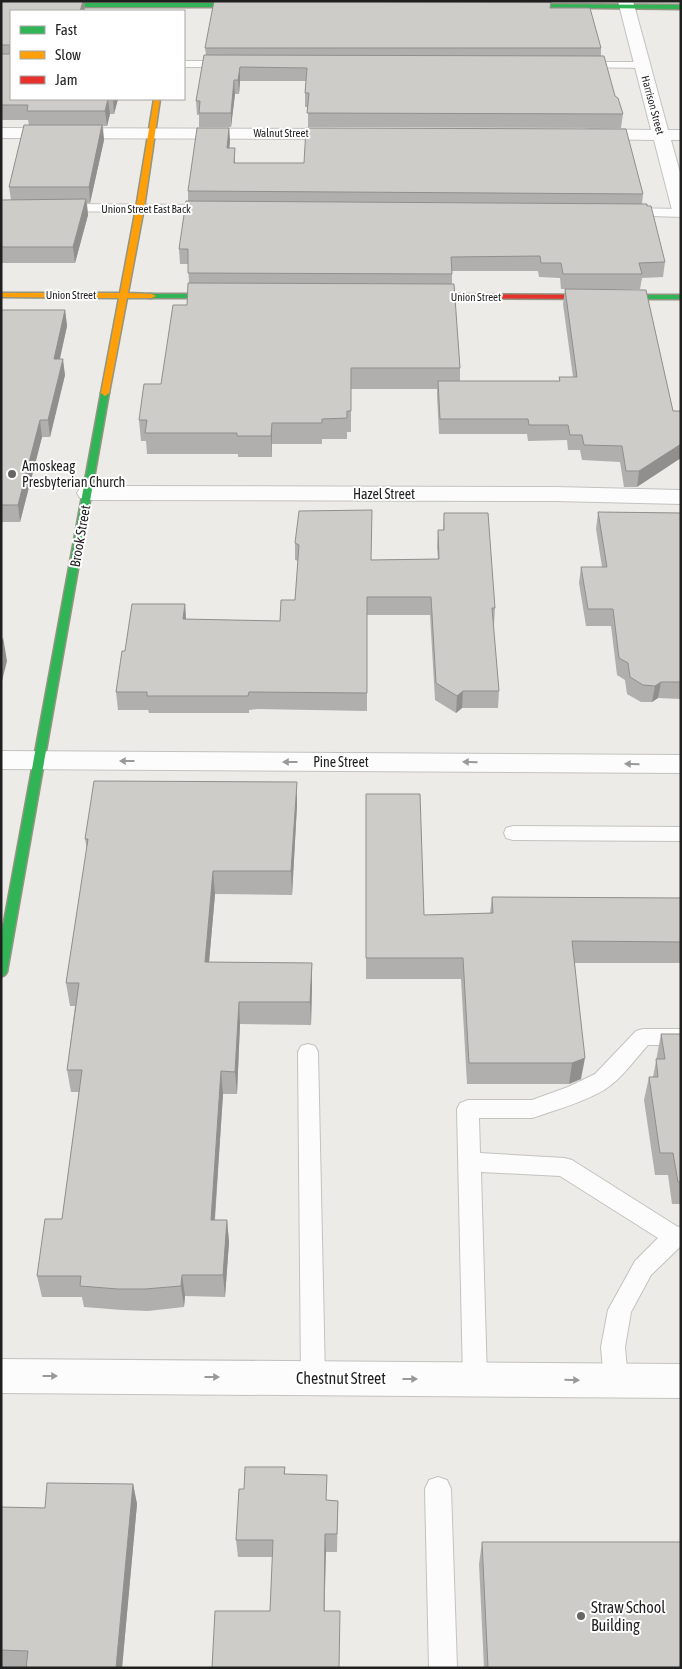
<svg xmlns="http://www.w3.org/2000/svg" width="682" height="1669" viewBox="0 0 682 1669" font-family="'Asap Condensed',sans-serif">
<rect width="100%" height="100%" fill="#edebe8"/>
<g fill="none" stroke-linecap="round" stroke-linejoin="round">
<defs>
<g id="lane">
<path d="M184,61H227L232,64L227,67H184Z"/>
<path d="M582,62H642L647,65L642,68L578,67L577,65L578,63Z"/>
<path d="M62,204L210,205L216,209L210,213L58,211L56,208Z"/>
<path d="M627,208L681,209V217L623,215L621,212Z"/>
<path d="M513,826L681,827V841L513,840L506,838L504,833L506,828Z"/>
<path d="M643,1029H681V1045H648C636,1058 625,1074 611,1085C594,1099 553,1111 532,1118H479L480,1153L564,1158L572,1160L678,1227L681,1226V1246L651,1275L631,1312L625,1347L628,1381L625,1389L616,1392L607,1389L604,1381L601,1347L608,1310L635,1261L658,1238L560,1176L481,1172L487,1379L484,1387L475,1390L466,1387L463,1379L457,1109L460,1103L468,1100H532L568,1087L595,1074L636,1031Z"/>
<path d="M308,1044L315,1046L318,1052L325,1378L322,1386L313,1389L304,1386L301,1378L298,1052L301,1046Z"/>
<path d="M438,1477L447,1480L451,1489L457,1668H429L425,1489L429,1480Z"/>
</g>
<g id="street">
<path d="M618,1H633L668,130H681V140H671L681,176V215L675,214L672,210L654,140L590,139L584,138L581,134L584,130L590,129L651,130Z"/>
<path d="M1,128L344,129L350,130L353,134L350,138L344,139L1,138Z"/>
<path d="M88,486L555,487L681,490V504L555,501L88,500L80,498L77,493L80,488Z"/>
<path d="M1,751L681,755V773L1,769Z"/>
<path d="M1,1359L681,1364V1398L1,1393Z"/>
</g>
<g id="fast">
<path d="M1,3H250L253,5L250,7H1Z"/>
<path d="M513,4L681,5V9L511,7V5Z"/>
<path d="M149,294H224L228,296L224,298H149Z"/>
<path d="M613,295H681V299H616L612,297Z"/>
<path d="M105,390L109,393L7,972L5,975L1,977V938L101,393Z"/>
</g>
<path id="slow" d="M154,99H160L144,208L128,293L152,294L156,296L152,298H127L109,393L105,396L101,393L119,298L1,297V293H120L136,208Z"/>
<path id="jam" d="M414,294L616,295L620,297L616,299L417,298H414Z"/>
</defs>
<!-- lane casing -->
<use href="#lane" stroke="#c3c2c0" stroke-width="2"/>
<!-- street casing -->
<use href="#street" stroke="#c3c2c0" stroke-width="2"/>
<!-- fast casing -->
<use href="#fast" stroke="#929581" stroke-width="3"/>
<!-- slow casing -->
<use href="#slow" stroke="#929581" stroke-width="3"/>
<!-- jam casing -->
<use href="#jam" stroke="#929581" stroke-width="3"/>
<!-- lane -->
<use href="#lane" fill="#fcfcfc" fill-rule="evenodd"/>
<!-- street -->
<use href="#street" fill="#fcfcfc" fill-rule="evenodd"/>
<!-- fast -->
<use href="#fast" fill="#30b455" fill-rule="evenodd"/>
<!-- slow -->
<use href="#slow" fill="#ff9f0a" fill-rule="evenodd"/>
<!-- jam -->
<use href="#jam" fill="#e5322d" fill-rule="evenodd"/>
</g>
<!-- wall -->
<g fill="#b1afad">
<path d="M1,1H84L85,11H11V99H118L114,114H110L107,126H103L104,140L90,203H87L88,215L75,263H1V200H11L9,187L29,125L28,120H1Z"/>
<path d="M550,8L601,48V56L615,96L623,114L621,128L308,127V107H305V93L306,81H240L239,94H235L231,127H199V115H197L196,101L206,55L205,48Z"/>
<path d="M229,128L230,141L229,148L235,163L643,194L642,204L665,262L663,277L642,278L640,289H561L560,278L539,277L538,271H452V284L460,368V381H559V377H573L563,304L565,289L673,411L637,487H624L620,462L582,460L580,450H568L567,440L528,441L527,434H439L437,396V389H351V432H347V439H322V444H272V457H238V454H147L146,441H141L139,420L161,384L187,305L189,283L188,264H180L179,249L188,201V191Z"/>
<path d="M1,310H65L67,326L60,359L65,375L50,437H42L20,522H2L1,527Z"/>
<path d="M598,512L681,513V699L658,698L652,702H641L627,694L625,680L617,675L611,626H586L579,583L581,567H602L596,529Z"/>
<path d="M444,513L495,608L494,625H493L499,691L498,708H462L456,713L435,700L430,615H367V711L257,709L249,710V713H149L148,710H118L116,692L125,651L185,604L186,619L280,621L295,600L298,561L295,560V543L371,560L438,559L437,547L438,530H443Z"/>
<path d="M366,794L424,915L490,913L492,897L681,898V963H575L581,1079L569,1084H467L461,979H366Z"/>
<path d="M297,805L292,895L215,894L209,962L312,963V986L311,1025L240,1024L237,1094H223L215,1220H227L229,1242L225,1297L185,1296L184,1307L148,1311L122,1310L84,1307L82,1297H42L37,1276L62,1219L79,1092H71L67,1070L75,1006H70L66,983L87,850L85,839Z"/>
<path d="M661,1034H681V1204H672L668,1175H655L644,1100L649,1077H653Z"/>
<path d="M285,1467V1474L327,1500L338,1501L337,1552H326L270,1611L273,1557H238L236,1540L244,1489Z"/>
<path d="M133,1484L137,1504L122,1668H1V1507L45,1508Z"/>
<path d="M482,1542L681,1668H484L479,1564Z"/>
</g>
<!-- shaded-wall -->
<g fill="#908f8d">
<path d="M83,1H84L85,11H80Z"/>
<path d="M240,67V81L239,94L238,80Z"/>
<path d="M234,80L235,94L231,127V113Z"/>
<path d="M108,99L110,114L107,126L105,111Z"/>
<path d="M113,99H118L114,114Z"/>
<path d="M102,125L104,140L90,203L89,187Z"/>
<path d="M229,128L230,141L228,161L227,148Z"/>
<path d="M235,148V161L234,175V163Z"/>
<path d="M86,199L88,215L75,263L73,247Z"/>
<path d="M65,310L67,326L56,375L54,359Z"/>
<path d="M63,359L65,375L50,437L48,420Z"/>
<path d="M40,420L42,437L20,522L18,505Z"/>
<path d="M272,423V457L271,436Z"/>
<path d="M681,444V458L637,487L639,471Z"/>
<path d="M185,604L186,621L183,619Z"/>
<path d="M3,637L7,661L1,685V643Z"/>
<path d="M661,682L658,698L652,702L655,686Z"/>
<path d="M463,691L462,708L456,713L457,696Z"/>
<path d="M297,782V805L292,895L291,871Z"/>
<path d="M213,871L215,894L207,985L205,962Z"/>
<path d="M312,963V986L311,1025L310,1002Z"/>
<path d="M239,1002L240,1024L237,1094L235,1072Z"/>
<path d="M585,1058L581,1079L569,1084L572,1063Z"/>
<path d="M221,1071L223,1094L213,1242L211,1220Z"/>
<path d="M227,1220L229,1242L225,1297L223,1275Z"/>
<path d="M182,1275L185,1296L184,1307L181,1286Z"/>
<path d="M133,1484L137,1504L122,1668H116Z"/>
<path d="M325,1534L326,1552L324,1628V1611Z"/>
</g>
<!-- building -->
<g fill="#ceccc9" stroke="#908f8d">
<path d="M1,1H83L80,11H11V99H113H108L105,111H27L28,105H1V54H10V45H1Z"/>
<path d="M214,1L551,2L550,8H590L601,48H205Z"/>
<path d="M204,55L604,56L615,96L618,98L623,114L307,113L309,93H305L307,68L240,67L238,80H234L231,113H199L200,101H196Z"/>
<path d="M24,125H102L89,187H9Z"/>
<path d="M197,128H229L227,148H235L234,163H304L306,128L626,129L643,194L188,191Z"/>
<path d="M86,199L73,247H1V200Z"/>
<path d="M186,201L647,204V206H651L665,262L639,263L642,274H563L561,263H541L540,256L451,257L452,274L188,273V249H179Z"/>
<path d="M188,283L454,284L460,368H351V411H347V418L322,419V423H272L271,436H237V433H145L147,420H139L144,384H161L173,305H187Z"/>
<path d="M565,289L646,290L673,411H680L681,413V444L639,471H626L622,446L584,445L582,435H570L568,425H529L528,419H440L438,381H560L559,377H577Z"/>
<path d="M1,310H65L54,359H63L48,420H40L18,505H1Z"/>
<path d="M372,510L371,560L439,559L438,530H444V513H488L495,608H492L499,691H463L457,696L436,683L431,597H367V693L256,692H249L248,696H147V692H116L122,651H125L132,604H185L183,619L280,621L281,600H295L299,545L295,543L299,511Z"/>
<path d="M598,512L681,513V682H661L655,686L643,685L630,677L628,663L619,658L613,609H588L581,567H607Z"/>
<path d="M94,781L297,782L291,871H213L205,962L312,963L310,1002H239L235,1072L221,1071L211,1220H227L223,1275H182L181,1286L145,1289H118L80,1286L81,1276H37L45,1219H62L82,1070H67L79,983H66L88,839H85Z"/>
<path d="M366,794H420L424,915L493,913L492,897L681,898V942L572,941L585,1058L572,1063H469L463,958H366Z"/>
<path d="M661,1034H681V1182H678L673,1153H660L649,1077H658L656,1059H665Z"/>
<path d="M245,1467H285L284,1474L327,1475L326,1500L338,1501L337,1534H325L324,1611H340L339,1668H212L215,1611H270L273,1540H236L239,1489H244Z"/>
<path d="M47,1483L133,1484L116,1668H26L28,1651L1,1650V1507L45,1508Z"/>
<path d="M482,1542H681V1668H488Z"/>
</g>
<!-- one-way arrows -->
<defs><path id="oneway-solid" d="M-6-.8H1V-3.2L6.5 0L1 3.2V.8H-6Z" transform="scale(1.25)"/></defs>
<g fill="#999">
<use href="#oneway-solid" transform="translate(127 761) rotate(-180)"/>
<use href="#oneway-solid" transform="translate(290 762) rotate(-180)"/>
<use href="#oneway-solid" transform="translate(470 762) rotate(-179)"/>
<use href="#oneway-solid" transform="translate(632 764) rotate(-179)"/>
<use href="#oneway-solid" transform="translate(50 1376)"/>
<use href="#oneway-solid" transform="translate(212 1377)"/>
<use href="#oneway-solid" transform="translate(410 1379)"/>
<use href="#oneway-solid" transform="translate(572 1380) rotate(1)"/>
</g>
<!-- markers -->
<g fill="#676665" stroke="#fff" stroke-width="2">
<circle cx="12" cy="474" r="5"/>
<circle cx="581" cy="1616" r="5"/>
</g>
<g text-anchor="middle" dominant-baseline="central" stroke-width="4" stroke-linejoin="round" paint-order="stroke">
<!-- far-street labels -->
<g font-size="11" fill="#1f1f1f" stroke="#fff">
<text transform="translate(653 105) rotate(75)">Harrison Street</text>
<text x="281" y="133">Walnut Street</text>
<text x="146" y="209">Union Street East Back</text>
<text x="71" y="295">Union Street</text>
<text x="476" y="297">Union Street</text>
</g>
<!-- poi labels -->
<g font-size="14" fill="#1f1f1f" stroke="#fff" text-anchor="start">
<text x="22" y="466">Amoskeag<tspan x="22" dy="16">Presbyterian Church</tspan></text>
</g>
<!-- street labels -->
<g font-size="14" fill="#1f1f1f" stroke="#fff">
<text x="384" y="494">Hazel Street</text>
<text transform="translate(80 536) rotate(-80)">Brook Street</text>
<text x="341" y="762">Pine Street</text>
</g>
<!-- near-street labels -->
<g font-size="16" fill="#1f1f1f" stroke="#fff">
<text x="341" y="1378">Chestnut Street</text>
</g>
<!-- near-poi labels -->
<g font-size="16" fill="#1f1f1f" stroke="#fff" text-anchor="start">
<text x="591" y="1607">Straw School<tspan x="591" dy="18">Building</tspan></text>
</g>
</g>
<!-- border -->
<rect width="682" height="1669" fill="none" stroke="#1f1f1f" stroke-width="5"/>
<!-- legend -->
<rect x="10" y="10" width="175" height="90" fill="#ffffff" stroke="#a5a5a5"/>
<rect x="20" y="26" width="25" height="8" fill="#30b455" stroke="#a5a5a5"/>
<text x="55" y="35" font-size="15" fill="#1f1f1f">Fast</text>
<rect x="20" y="51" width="25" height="8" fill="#ff9f0a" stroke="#a5a5a5"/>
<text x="55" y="60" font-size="15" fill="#1f1f1f">Slow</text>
<rect x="20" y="76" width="25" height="8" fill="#e5322d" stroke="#a5a5a5"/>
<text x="55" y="85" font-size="15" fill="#1f1f1f">Jam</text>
</svg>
